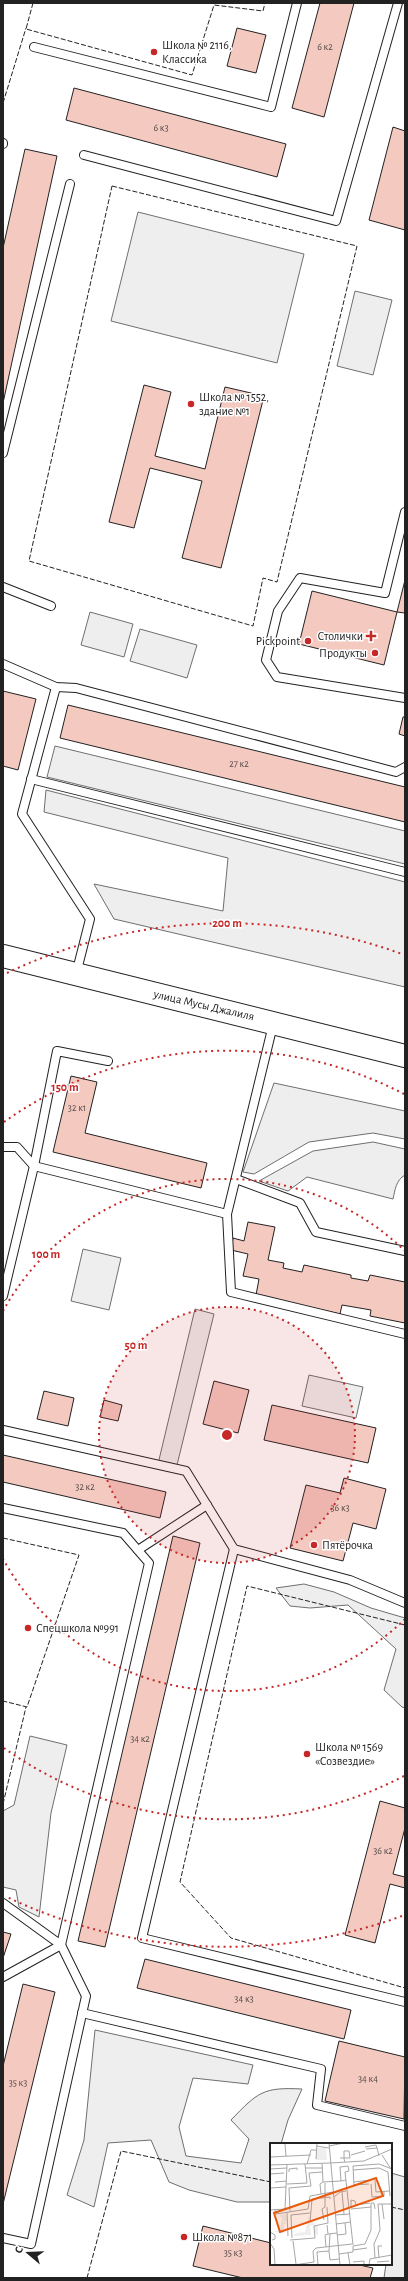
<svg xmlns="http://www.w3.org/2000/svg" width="408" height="2281" viewBox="0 0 408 2281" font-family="'Alegreya Sans',sans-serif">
<rect width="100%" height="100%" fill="#fff"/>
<!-- green -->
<g fill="#eee" stroke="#6f6f6f">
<path d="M138,212L304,254L277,363L111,321Z"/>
<path d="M355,291L392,300L373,375L337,366Z"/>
<path d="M90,612L133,624L124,657L81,645Z"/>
<path d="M140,629L197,645L187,678L130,661Z"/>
<path d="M55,746L405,831V864L47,777Z"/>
<path d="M46,790L405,882V987L114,919L94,884L223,911L228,858L44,812Z"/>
<path d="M274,1083L405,1111V1139L373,1133L309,1142L254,1174L243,1172Z"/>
<path d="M373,1142L405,1149V1175C396,1180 395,1190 393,1199L307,1177L288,1191L259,1181L313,1151Z"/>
<path d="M83,1249L121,1258L109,1310L71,1301Z"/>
<path d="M309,1375L363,1387L356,1418L302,1406Z"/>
<path d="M304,1584L334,1592L371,1608L405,1618V1708L402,1707L384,1690L396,1649L348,1605L310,1608L290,1606L276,1588Z"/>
<path d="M30,1736L67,1745L51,1813L39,1917L19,1907L16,1890L3,1887V1811L14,1805Z"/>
<path d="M95,2030L253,2065L248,2084L193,2078L179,2127L186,2156L241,2163L249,2139L231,2120C258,2092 263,2087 302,2089L288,2120L281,2144H271V2202H237L189,2190L169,2182L151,2140L108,2143L94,2207L67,2195L84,2140Z"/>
<path d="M391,2173L405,2177V2278H384L386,2264H391Z"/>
</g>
<!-- parking -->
<path fill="#ededed" stroke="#6f6f6f" d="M195,1309L214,1314L176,1469L158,1464Z"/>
<!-- building -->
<g fill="#f3c9c0" stroke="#222">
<path d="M320,3H354L324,117L292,108Z"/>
<path d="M237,28L266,35L256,73L227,66Z"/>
<path d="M74,88L286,144L277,177L66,120Z"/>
<path d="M393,127L405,131V230L369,220Z"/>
<path d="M25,149L57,156L3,403V248Z"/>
<path d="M144,385L171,392L155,456L205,469L225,387L264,396L221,568L182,558L202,481L150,468L134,528L109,522Z"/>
<path d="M405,580V613L397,612Z"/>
<path d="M312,591L397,612L384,665L299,644Z"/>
<path d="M3,691L36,699L18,770L3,766Z"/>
<path d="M68,705L405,787V822L60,738Z"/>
<path d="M403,717H405V736L399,734Z"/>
<path d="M71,1076L97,1082L85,1133L207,1163L201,1188L53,1152Z"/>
<path d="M248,1222L275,1227L268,1260L284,1263L283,1268L302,1272L304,1265L351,1275V1278L368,1281L370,1275L405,1282V1323L370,1316L371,1310L342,1305L340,1314L256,1295L259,1279L243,1276L248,1254L231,1250L233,1238L244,1241Z"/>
<path d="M214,1381L249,1390L238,1433L203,1424Z"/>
<path d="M44,1391L74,1398L68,1426L37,1419Z"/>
<path d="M104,1400L122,1405L118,1421L100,1417Z"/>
<path d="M272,1405L376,1428L368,1463L264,1440Z"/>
<path d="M3,1455L166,1492L160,1518L3,1482Z"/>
<path d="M344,1478L386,1489L376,1529L353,1523L343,1561L290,1548L306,1485L340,1493Z"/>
<path d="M173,1536L200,1543L105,1947L78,1941Z"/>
<path d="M380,1801L405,1808V1828L393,1874L405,1877V1888L390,1884L375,1943L345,1935Z"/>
<path d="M3,1932L11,1934L3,1958Z"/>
<path d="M145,1959L351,2010L344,2039L137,1988Z"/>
<path d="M23,1984L55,1992L3,2204V2066Z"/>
<path d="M339,2041L405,2057L404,2119L325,2101Z"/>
<path d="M203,2226L271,2243V2264H355L373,2268L370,2278H243L193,2266Z"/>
</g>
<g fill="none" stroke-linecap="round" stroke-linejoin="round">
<defs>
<g id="service">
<path d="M34,47L271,107L297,3"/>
<path d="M3,144V143"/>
<path d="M84,155L336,221L398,3"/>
<path d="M3,453L70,184"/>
<path d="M405,512L385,593L300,578L278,611L266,660L277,677L405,698"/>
<path d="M3,587L51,606"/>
<path d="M3,664L56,687L76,688L396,772L405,767"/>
<path d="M56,687L22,814L90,919L76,974"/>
<path d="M31,779L405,872"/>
<path d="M3,1147H17L34,1166L227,1214L231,1292L405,1334"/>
<path d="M236,1179L300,1203L316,1232L405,1251"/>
<path d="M227,1214L273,1025"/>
<path d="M3,1296L34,1166L57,1051L108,1061"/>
<path d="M3,1430L186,1471L234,1549L350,1580L405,1603"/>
<path d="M3,1508L123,1533L149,1563L61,1945L3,1977"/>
<path d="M234,1549L142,1938L405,2002"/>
<path d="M138,1550L207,1505"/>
<path d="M3,1903L61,1945L86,1996L31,2244L3,2238"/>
<path d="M82,2013L321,2069L317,2105L405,2126"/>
</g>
<path id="secondary" d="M3,956L405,1056"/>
</defs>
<!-- service casing -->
<use href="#service" stroke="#222" stroke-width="10"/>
<!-- secondary casing -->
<use href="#secondary" stroke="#222" stroke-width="24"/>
<!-- service -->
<use href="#service" stroke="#fff" stroke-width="8"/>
<!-- secondary -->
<use href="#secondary" stroke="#fff" stroke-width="22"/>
<!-- fence -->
<g stroke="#222" stroke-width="1" stroke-dasharray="5 2" stroke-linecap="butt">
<path d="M33,3L26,29L192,75L214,5L263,11L265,3"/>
<path d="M3,103L26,28"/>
<path d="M112,186L357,246L277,582L263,578L253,626L29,561Z"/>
<path d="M3,1538L79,1555L27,1707L3,1701"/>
<path d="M405,1625L247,1586L180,1882L231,1938L405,1988"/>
<path d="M3,1804L26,1707"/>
<path d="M391,2207L405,2210"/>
<path d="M87,2278L121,2151L271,2182"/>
</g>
</g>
<!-- distance rings -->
<circle cx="227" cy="1435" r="128" fill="#c62828" fill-opacity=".12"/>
<g fill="none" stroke="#c62828" stroke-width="2" stroke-dasharray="2 4">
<circle cx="227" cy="1435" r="128"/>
<path d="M405 1619A256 256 0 0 1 3 1559M3 1311A256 256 0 0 1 405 1251"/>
<path d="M404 1776A384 384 0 0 1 4 1748M4 1122A384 384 0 0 1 404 1094"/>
<path d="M402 1916A512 512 0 0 1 7 1897M7 973A512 512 0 0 1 402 954"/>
</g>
<!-- markers -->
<g fill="#c62828" stroke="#fff" stroke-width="1.5">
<circle cx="154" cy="52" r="4"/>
<circle cx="191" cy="404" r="4"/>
<path d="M369 630h4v4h4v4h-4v4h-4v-4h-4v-4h4z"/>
<circle cx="308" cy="641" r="4"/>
<circle cx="375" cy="653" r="4"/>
<circle cx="314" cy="1545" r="4"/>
<circle cx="28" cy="1628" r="4"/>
<circle cx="307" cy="1754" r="4"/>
<circle cx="184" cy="2237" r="4"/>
</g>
<g text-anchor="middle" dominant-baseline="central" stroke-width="3" stroke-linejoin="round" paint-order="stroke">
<!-- number labels -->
<g font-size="10" fill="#564c4a">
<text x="325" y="47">6 к2</text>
<text x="161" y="128">6 к3</text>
<text x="239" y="764">27 к2</text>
<text x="77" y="1108">32 к1</text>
<text x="85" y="1487">32 к2</text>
<text x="340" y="1508">36 к3</text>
<text x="140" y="1739">34 к2</text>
<text x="383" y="1851">36 к2</text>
<text x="244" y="1999">34 к3</text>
<text x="368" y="2079">34 к4</text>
<text x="18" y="2083">35 к3</text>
<text x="233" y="2253">35 к3</text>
</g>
<!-- poi labels -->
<g font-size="12" fill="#222" stroke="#fff" text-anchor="start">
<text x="162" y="45">Школа № 2116,<tspan x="162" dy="14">Классика</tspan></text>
<text x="199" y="397">Школа № 1552,<tspan x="199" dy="14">здание №1</tspan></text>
<text x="363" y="636" text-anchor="end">Столички</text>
<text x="300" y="641" text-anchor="end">Pickpoint</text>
<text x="367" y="653" text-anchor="end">Продукты</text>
<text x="322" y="1545">Пятёрочка</text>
<text x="36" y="1628">Спецшкола №991</text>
<text x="315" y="1747">Школа № 1569<tspan x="315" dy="14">«Созвездие»</tspan></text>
<text x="192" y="2237">Школа №871</text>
</g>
<!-- street labels -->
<g font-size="12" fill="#222" stroke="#fff">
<text transform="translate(204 1005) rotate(13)">улица Мусы Джалиля</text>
</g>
</g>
<!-- overview -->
<g transform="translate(270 2143)">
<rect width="122" height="122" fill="#fff"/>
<path d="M47,5H56L57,17H46ZM16,71L17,79L12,77L17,81H14V90L1,88H10L12,75L9,72ZM39,72L40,79H44L43,81L48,83V92H46L43,82L40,83L41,92L23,93L26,90L35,89Z" fill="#eee"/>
<path fill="none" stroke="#a7a7a7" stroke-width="1" d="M59,0L70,122M15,1L16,13M46,3L59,5M59,3L74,0M95,4L106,2L107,5M96,6L107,5L109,13M81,12L95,8M112,12L121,26M0,14L41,12M70,15H80L79,8H74V16L75,19M46,16L47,0M52,20L53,39L71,38M60,20L94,18L122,6M37,21L41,7H46M0,22L60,20M78,23L79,28L75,29L83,102M35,25H53M0,26L17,25M83,27L109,25L118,29L120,53M19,29V26L27,25V27M0,31L14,30M76,37L71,38L70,24L78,23M105,37L106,49L119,48M5,39L17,38M84,39L100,37M17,41L37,40L35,21M99,41L84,42L83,23L109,21L122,26M101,41L102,54L114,53V48M0,45L16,44L17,22M72,49L74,71M51,51L50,41L53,39M64,54L70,49L76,48M112,61L114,76M81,65V57L85,58L86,62L100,60M81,66L101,64M0,67L15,66L16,44M5,67L6,71L38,66L40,53L63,49M20,68L19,45L41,43L39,30L52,29M17,70L18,93M65,72L80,71M54,77L52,66L55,64V40M40,79L42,56L60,54V56M66,81L81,79M57,82L58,91L67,90M0,89L5,92V96L2,97M67,92L76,91L75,80M22,95L21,72L40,70M20,97L45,95L44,83L58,80L57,64M23,98L26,121M0,100L4,106L5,122M56,104L55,92L58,91M83,107L97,105M59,108L60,91M78,110L80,122M69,111L83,109V103L95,101L101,87V60H104L105,66M105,115L122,112M109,115L108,103H112M83,119L94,118V122M107,119L119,118M24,122L44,119L43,108L46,105L82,101M48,122L47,109L59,108L60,117L69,116M99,122L100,116L105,115L104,101L110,87L108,61H122"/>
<path fill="#e8590c" fill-opacity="0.15" stroke="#e8590c" stroke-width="2" d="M106,35L113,53L10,89L4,70Z"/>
<rect width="122" height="122" fill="none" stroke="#222" stroke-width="2"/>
</g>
<circle cx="227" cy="1435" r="6" fill="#c62828" stroke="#fff" stroke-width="2"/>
<g font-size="12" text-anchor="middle" font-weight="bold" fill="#c62828" stroke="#fff" stroke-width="3" stroke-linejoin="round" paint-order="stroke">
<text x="227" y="927">200 m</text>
<text x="65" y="1091">150 m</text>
<text x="46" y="1258">100 m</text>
<text x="136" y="1349">50 m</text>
</g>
<!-- border -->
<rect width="408" height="2281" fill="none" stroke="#222222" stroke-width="8"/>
<!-- north arrow -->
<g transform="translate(28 2253) rotate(289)" stroke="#ffffff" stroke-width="3" paint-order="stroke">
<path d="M0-3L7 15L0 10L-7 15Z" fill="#222222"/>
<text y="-6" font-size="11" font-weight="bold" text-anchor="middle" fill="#222222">С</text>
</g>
</svg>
